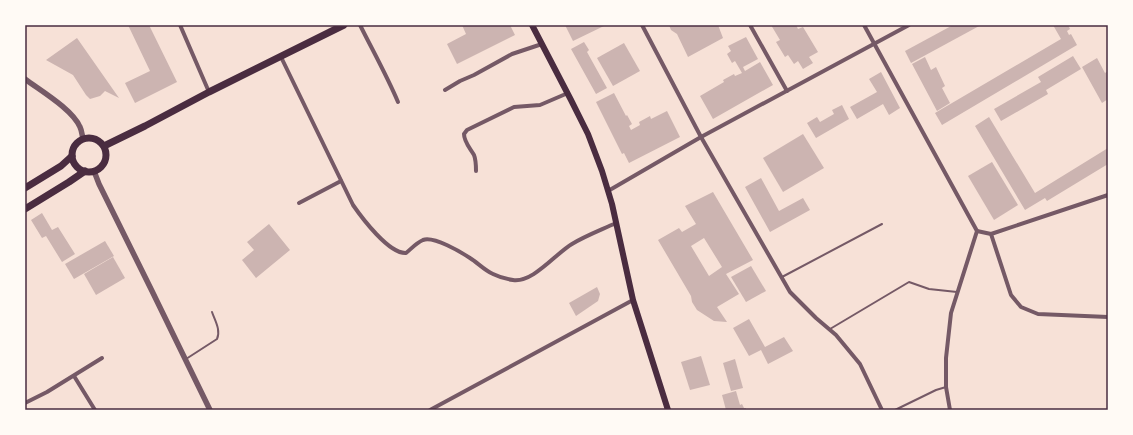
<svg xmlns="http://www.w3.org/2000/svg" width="1133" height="435" viewBox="0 0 1133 435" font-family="Raleway,sans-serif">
<rect width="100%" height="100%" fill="#f7e1d7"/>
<!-- building -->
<g fill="#ccb4b1" fill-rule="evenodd">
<path d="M128,25H149L177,82L135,103L125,83L150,71Z"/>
<path d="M462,25H510L515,35L457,64L447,44L466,34Z"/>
<path d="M565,25H606L573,41Z"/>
<path d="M669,25H718L723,38L688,57L677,34L671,30Z"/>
<path d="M771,25H796L798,29L803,27L818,52L809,57L813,63L803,69L798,61L794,64L788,55L785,57L776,42L780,40Z"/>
<path d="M953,25H981L911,63L905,51Z"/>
<path d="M1053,25H1068L1070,29L1067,31L1069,35L1071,34L1077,45L942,125L935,113L1061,39Z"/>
<path d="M746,37L758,59L743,67L745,71L760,62L773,85L713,119L700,96L724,82L723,80L734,74L735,76L742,73L735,61L732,63L727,54L731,51L728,46Z"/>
<path d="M77,38L119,98L105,91L100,96L90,99L86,95L73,75L46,60Z"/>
<path d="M584,42L589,50L587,52L607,88L596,94L571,49Z"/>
<path d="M624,43L640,71L613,86L597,58Z"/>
<path d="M1073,56L1081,69L1046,90L1048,94L1001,121L994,109L1041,82L1038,77Z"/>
<path d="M925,57L931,70L936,67L945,86L942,88L950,103L937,111L912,64Z"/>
<path d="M1097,58L1105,73L1108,71V99L1102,103L1082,67Z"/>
<path d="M881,72L900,108L889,115L883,104L857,119L850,107L877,92L869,79Z"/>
<path d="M614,93L626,116L627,115L632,124L629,126L631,130L640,125L639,122L650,116L651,119L667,111L680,137L629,163L624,153L622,154L596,102Z"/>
<path d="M842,105L849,119L816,138L807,123L817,117L820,122L834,114L832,110Z"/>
<path d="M989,117L1035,193L1108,148V164L1047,201L1045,198L1025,210L975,126Z"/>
<path d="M803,134L824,168L783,192L763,158Z"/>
<path d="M992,162L1018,205L994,220L968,176Z"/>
<path d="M761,178L779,211L803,198L810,210L770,232L745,187Z"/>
<path d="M713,192L753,260L726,274L739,294L717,307L727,322L714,321L697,310L692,302L691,296L658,240L679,228L682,232L696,224L685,206ZM704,238L722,267L709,276L691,246Z"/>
<path d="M42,213L52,230L58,227L75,254L62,262L46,236L42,238L31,220Z"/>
<path d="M269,224L290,250L256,278L242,260L254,250L247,242Z"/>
<path d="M105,241L114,256L74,279L65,264Z"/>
<path d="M113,257L125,278L96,295L84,274Z"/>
<path d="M751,266L766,291L746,302L731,277Z"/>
<path d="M597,287L600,294L598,301L576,316L569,303Z"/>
<path d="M749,319L765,347L784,337L793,351L768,364L761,350L749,356L733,328Z"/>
<path d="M701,356L710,385L690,390L681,362Z"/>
<path d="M735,359L743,388L731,391L723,363Z"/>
<path d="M736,391L740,405L742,404L744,408H746V410H726L722,395Z"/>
</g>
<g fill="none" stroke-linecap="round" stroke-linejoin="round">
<!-- service -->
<g stroke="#755966" stroke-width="2">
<path d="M782,277L882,224"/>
<path d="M830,329L909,282L929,289L957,292"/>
<path d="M186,359L217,339C221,330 215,321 212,312"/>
<path d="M895,410L936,390L946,387"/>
</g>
<!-- minor -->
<g stroke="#755966" stroke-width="4">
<path d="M180,25L209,92"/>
<path d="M360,25C373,51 387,76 398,102"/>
<path d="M642,25L701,137L790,292L816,318L836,335L860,364L882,410"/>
<path d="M750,25L787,91"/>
<path d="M864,25L977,231L991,234L1011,295L1021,307L1038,314L1108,317"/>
<path d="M281,57L353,205C362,218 389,254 406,253C411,249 416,243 423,240C434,236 461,252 470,258C478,263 484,270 493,274C499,277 506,279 513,280C533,283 555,254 572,244C585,236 601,230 616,223"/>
<path d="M445,90L460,81L474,75L512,54L542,44"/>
<path d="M476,171C476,165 476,160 474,155C470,148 464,142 464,134L467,130L514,107L540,105L568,93"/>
<path d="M608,191L701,137L909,25"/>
<path d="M299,203L341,181"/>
<path d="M991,234L1108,195"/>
<path d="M74,376L95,410"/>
<path d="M25,403L47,392L102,358"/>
<path d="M430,410L633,300"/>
<path d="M950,410L946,387V358L951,313L977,231"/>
</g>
<!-- tertiary -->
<g stroke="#755966" stroke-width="5.5">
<path d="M25,79C41,91 72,109 80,127C82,131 82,135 83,139"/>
<path d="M94,171L99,184L152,291L210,410"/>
</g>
<!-- secondary -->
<path stroke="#4a2c40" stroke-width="6" d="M532,25L571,100L588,134L602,171L612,204L633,300L668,410"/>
<!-- primary -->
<g stroke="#4a2c40" stroke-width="7">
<circle cx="89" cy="155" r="17"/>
<path d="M104,146L145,126L209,92L344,25"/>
<path d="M25,188L61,166L72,156"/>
<path d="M25,209L69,182L85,171"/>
</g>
</g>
<!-- border -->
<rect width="1133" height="435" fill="none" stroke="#fffaf5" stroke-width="52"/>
<rect x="26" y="26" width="1081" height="383" fill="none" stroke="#4a2c40" stroke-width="1.5"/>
</svg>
